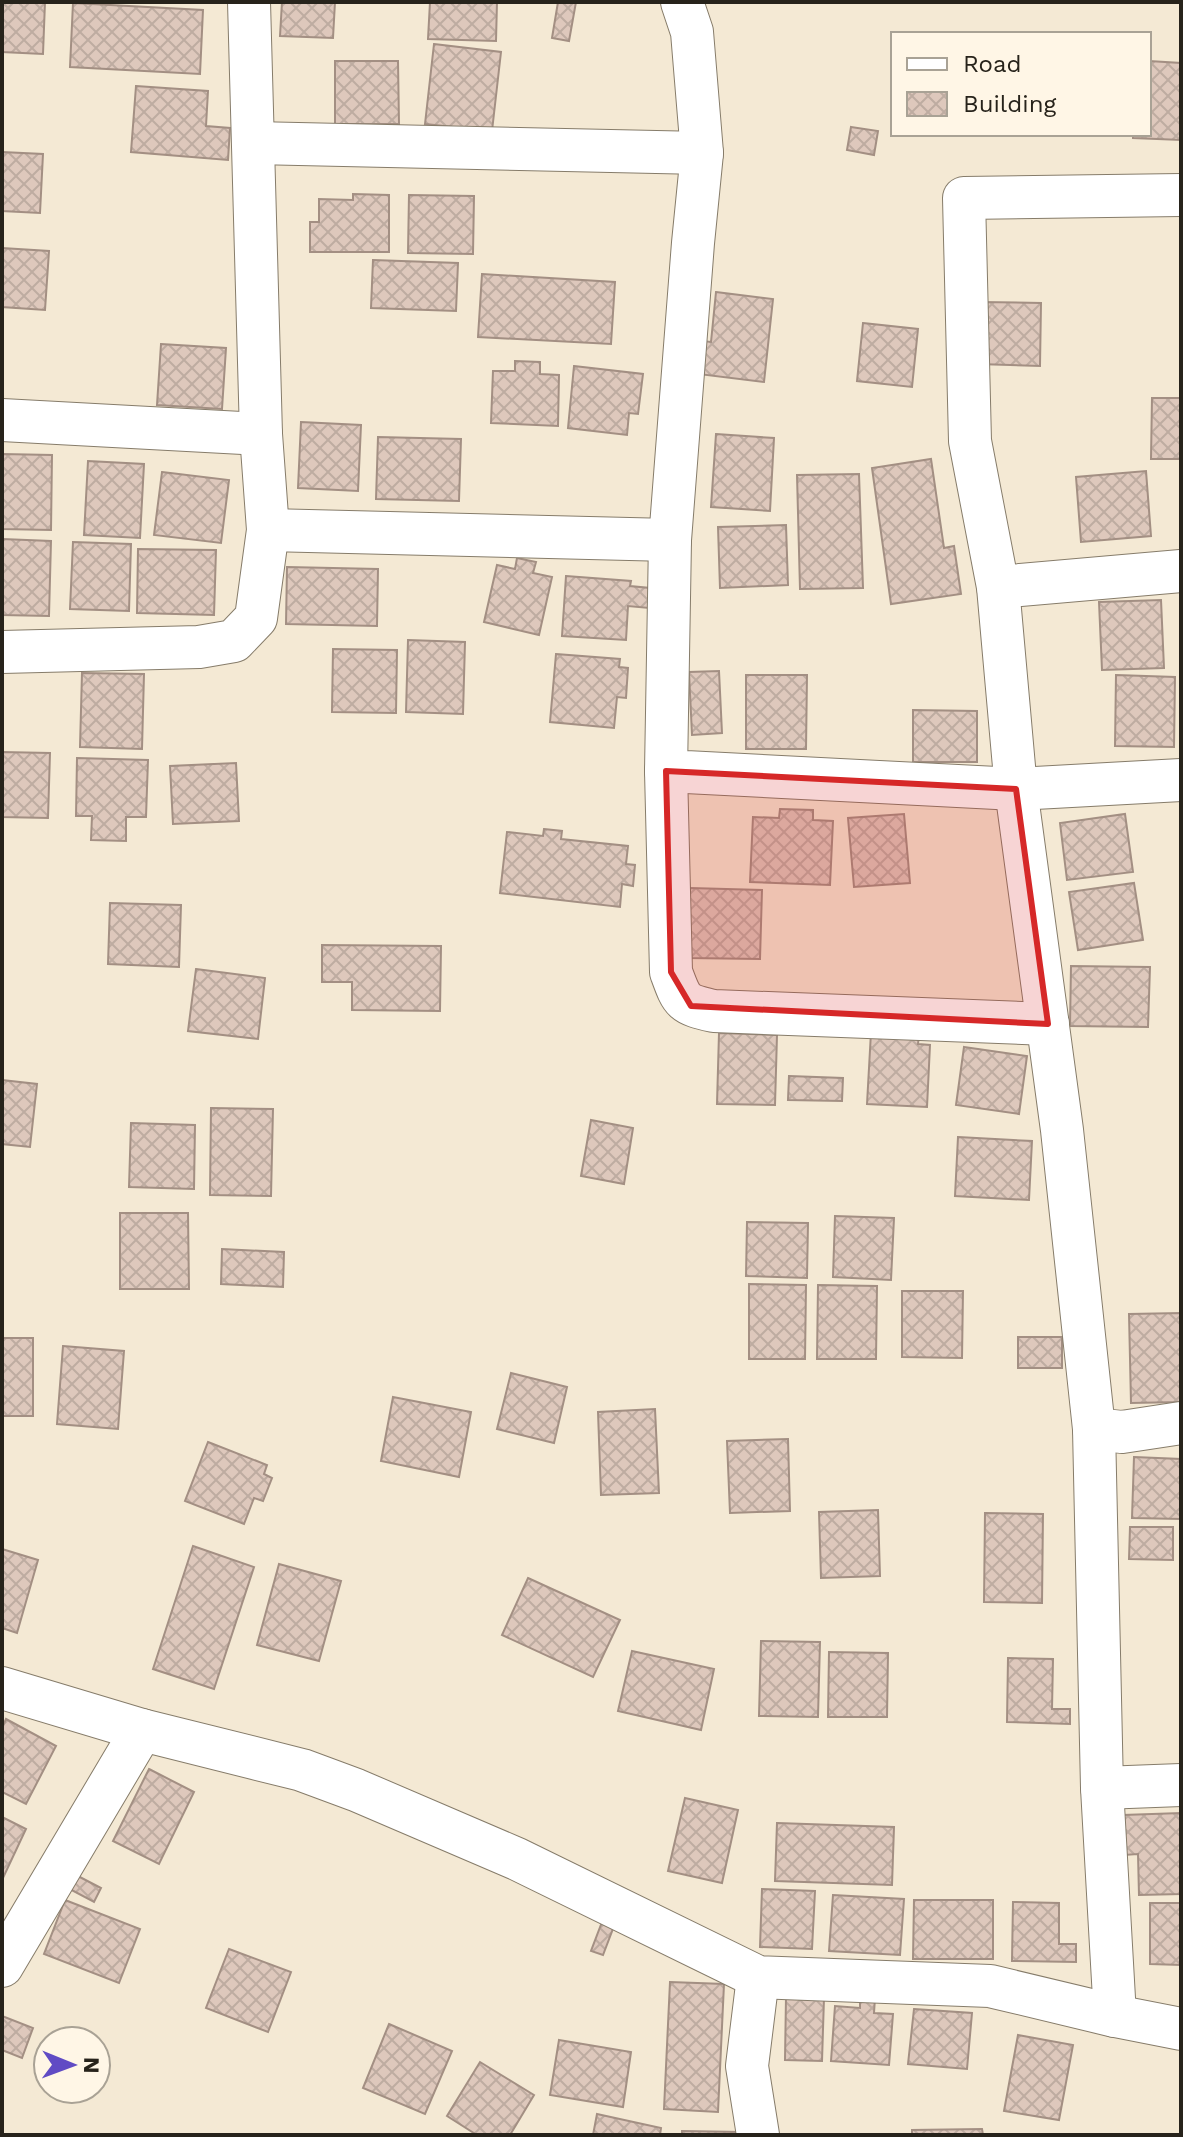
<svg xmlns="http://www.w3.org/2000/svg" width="1183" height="2137" viewBox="0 0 1183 2137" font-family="'Work Sans',sans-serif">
<defs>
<pattern id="building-cross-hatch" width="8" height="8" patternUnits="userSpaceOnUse" patternTransform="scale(2)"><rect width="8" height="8" fill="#dec8bc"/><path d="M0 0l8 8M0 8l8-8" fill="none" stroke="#beaca1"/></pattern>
</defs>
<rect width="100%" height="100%" fill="#f4e9d4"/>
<!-- building -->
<g fill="url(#building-cross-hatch)" stroke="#a38f83" stroke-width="2">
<path d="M2,2H45L43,54L2,52Z"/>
<path d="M282,2H335L333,38L280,36Z"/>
<path d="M430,2H497L496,41L428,39Z"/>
<path d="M558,2H576L569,41L552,38Z"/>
<path d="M73,3L203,10L200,74L70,67Z"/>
<path d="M434,44L501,52L492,131L425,124Z"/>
<path d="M335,61H398L399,124H335Z"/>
<path d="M1149,61L1181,63V140L1133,138V134H1149Z"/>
<path d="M136,86L208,91L206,126L230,128L228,160L131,152Z"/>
<path d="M851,127L878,131L874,155L847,150Z"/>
<path d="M2,152L43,154L40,213L2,211Z"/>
<path d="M353,194L389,195V252H310V222H319V199L353,200Z"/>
<path d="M409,195L474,196L473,254L408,253Z"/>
<path d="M2,248L49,251L45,310L2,307Z"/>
<path d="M373,260L458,263L456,311L371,308Z"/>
<path d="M482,274L615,282L611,344L478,337Z"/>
<path d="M716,292L773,299L764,382L690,373L694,340L711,342Z"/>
<path d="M980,302L1041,303L1040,366L978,364Z"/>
<path d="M863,323L918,329L912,387L857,381Z"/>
<path d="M161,344L226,348L222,409L157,405Z"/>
<path d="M515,361L540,362V374L559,375L558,426L491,423L493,371H515Z"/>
<path d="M574,366L643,374L638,414L629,413L627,435L568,428Z"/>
<path d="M1152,398H1181V459H1151Z"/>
<path d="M301,422L361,425L358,491L298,488Z"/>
<path d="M716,434L774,438L770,511L711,507Z"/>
<path d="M378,437L461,439L459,501L376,499Z"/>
<path d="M2,454L52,455L51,530L2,529Z"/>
<path d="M931,459L944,548L954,546L961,594L891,604L872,468Z"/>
<path d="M88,461L144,464L140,538L84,535Z"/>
<path d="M1146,471L1151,536L1081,542L1076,477Z"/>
<path d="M162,472L229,480L221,543L154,535Z"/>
<path d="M859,474L863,588L800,589L797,475Z"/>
<path d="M786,525L788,585L720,588L718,527Z"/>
<path d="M2,539L51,541L49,616L2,615Z"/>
<path d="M73,542L131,544L129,611L70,609Z"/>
<path d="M138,549L216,550L214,615L137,613Z"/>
<path d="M517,558L536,562L533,573L552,577L539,635L484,622L497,565L515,569Z"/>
<path d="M287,567L378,569L377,626L286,624Z"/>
<path d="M566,576L631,581L630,586L650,588L649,608L628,606L626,640L562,636Z"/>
<path d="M1161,600L1164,668L1102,670L1099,602Z"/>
<path d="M408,640L465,642L463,714L406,712Z"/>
<path d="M333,649L397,650L396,713L332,712Z"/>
<path d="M556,654L620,659L619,667L628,668L626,698L617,697L614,728L550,722Z"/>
<path d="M719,671L722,733L692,735L689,672Z"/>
<path d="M82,673L144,674L142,749L80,747Z"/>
<path d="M746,675H807L806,749H746Z"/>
<path d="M1116,675L1175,677L1174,747L1115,746Z"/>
<path d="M913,710L977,711V762H913Z"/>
<path d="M2,752L50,753L48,818L2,817Z"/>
<path d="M77,758L148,760L146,817H126V841L91,840L92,816H76Z"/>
<path d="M236,763L239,821L173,824L170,766Z"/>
<path d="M780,809L813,810V820L833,821L830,885L750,882L753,817L779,818Z"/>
<path d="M904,814L910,883L854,887L848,818Z"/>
<path d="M1125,814L1133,872L1067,880L1060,823Z"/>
<path d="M544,829L562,831L561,839L628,846L626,864L635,865L633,886L622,884L620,907L500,893L507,832L543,836Z"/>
<path d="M1134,883L1143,940L1078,950L1069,892Z"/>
<path d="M690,888L762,890L760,959L688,958Z"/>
<path d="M110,903L181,905L179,967L108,964Z"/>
<path d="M322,945L441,946L440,1011L352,1010V982H322Z"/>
<path d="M1071,966L1150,967L1148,1027L1070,1026Z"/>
<path d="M196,969L265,978L258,1039L188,1031Z"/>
<path d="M871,1032L919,1034L918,1044L930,1045L927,1107L867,1104Z"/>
<path d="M719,1033L777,1035L775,1105L717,1104Z"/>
<path d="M964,1047L1027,1056L1019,1114L956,1105Z"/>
<path d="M789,1076L843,1078L842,1101L788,1100Z"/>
<path d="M2,1080L37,1084L30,1147L2,1144Z"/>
<path d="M211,1108L273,1109L271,1196L210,1195Z"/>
<path d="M591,1120L633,1128L624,1184L581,1176Z"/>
<path d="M131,1123L195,1125L194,1189L129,1187Z"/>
<path d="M958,1137L1032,1141L1029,1200L955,1196Z"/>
<path d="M120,1213H188L189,1289H120Z"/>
<path d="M835,1216L894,1218L891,1280L833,1277Z"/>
<path d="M747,1222L808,1223L807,1278L746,1276Z"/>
<path d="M222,1249L284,1252L283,1287L221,1284Z"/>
<path d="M749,1284L806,1285L805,1359H749Z"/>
<path d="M818,1285L877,1286L876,1359H817Z"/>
<path d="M902,1291H963L962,1358L902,1357Z"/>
<path d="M1181,1313V1402L1131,1403L1129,1314Z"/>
<rect x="1018" y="1337" width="44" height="31"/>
<rect x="2" y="1338" width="31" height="78"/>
<path d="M63,1346L124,1351L118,1429L57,1424Z"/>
<path d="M511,1373L567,1387L554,1443L497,1429Z"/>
<path d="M393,1397L471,1412L459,1477L381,1461Z"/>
<path d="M655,1409L659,1493L601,1495L598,1412Z"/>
<path d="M788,1439L790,1511L730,1513L727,1441Z"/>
<path d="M208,1442L267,1465L264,1474L272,1478L263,1501L254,1498L244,1524L185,1501Z"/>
<path d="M1134,1457L1181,1459V1519L1132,1518Z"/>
<path d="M878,1510L880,1576L821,1578L819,1512Z"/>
<path d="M985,1513L1043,1514L1042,1603L984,1602Z"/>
<path d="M1130,1527H1173V1560L1129,1559Z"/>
<path d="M193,1546L254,1567L214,1689L153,1669Z"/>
<path d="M2,1549L38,1560L17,1633L2,1628Z"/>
<path d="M279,1564L341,1581L319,1661L257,1645Z"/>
<path d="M528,1578L620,1620L593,1677L502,1635Z"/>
<path d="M761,1641L820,1642L818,1717L759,1716Z"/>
<path d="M632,1651L714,1669L701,1730L618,1711Z"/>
<path d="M829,1652L888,1653L887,1717H828Z"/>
<path d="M1008,1658L1053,1659L1052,1709H1070V1724L1007,1722Z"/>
<path d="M6,1719L56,1746L26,1804L2,1792V1728Z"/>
<path d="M149,1769L194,1792L159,1864L113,1841Z"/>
<path d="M685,1798L738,1810L722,1883L668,1871Z"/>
<path d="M1181,1813V1894L1139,1895L1138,1854L1124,1855L1123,1815Z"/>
<path d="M2,1817L26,1829L2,1880Z"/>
<path d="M777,1823L894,1827L892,1885L775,1881Z"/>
<path d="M74,1874L101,1888L94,1902L66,1887Z"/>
<path d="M762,1889L815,1891L812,1949L760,1947Z"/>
<path d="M833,1895L904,1899L900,1955L829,1951Z"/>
<path d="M65,1900L140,1929L119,1983L44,1954Z"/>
<path d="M914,1900H993V1959H913Z"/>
<path d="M1013,1902L1059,1903V1944H1076V1962L1012,1961Z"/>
<path d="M1150,1903H1181V1965L1150,1964Z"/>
<path d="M602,1922L614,1926L603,1955L591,1951Z"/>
<path d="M229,1949L291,1972L268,2032L206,2008Z"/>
<path d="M670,1982L724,1984L718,2112L664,2109Z"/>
<path d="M786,1997L824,1998L822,2061L785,2060Z"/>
<path d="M860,1997L875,1998L874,2013L893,2014L889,2065L831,2061L835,2006L860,2008Z"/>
<path d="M914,2009L972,2013L967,2069L908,2064Z"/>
<path d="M2,2016L33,2028L22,2058L2,2050Z"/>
<path d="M389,2024L452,2051L425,2114L363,2088Z"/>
<path d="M1018,2035L1073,2045L1059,2120L1004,2111Z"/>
<path d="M559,2040L631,2052L623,2107L550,2095Z"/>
<path d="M480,2062L534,2095L510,2135H477L447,2116Z"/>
<path d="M597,2114L661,2128L660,2135H593Z"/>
<path d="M982,2129L983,2135H912V2130Z"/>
<path d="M682,2131L742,2132V2135H682Z"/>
</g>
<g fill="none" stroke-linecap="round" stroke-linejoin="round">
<defs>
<g id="minor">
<path d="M682,2L692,32L702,153L693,243L670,540L666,771L1016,789L1181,780"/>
<path d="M253,143L702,153"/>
<path d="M2,420L261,434"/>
<path d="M268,530L670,540"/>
<path d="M998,587L1181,571"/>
<path d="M2,652L199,647L234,641L256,618L268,530L261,434L249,2"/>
<path d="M666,771L671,972C682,1002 682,1004 714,1011L1048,1024"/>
<path d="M1094,1429L1122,1432L1181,1423"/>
<path d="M2,1688L142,1730L302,1770L356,1790L517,1859L758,1977L990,1986L1115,2016L1181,2029"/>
<path d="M1102,1788L1181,1785"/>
<path d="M2,1966L142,1730"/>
<path d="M758,1977L747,2066L758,2135"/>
<path d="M1115,2016L1102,1788L1094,1429L1062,1130L1016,789L998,587L970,441L964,198L1181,195"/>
</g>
</defs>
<!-- minor casing -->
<use href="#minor" stroke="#867c6a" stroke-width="44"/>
<!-- minor -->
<use href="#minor" stroke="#fff" stroke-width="42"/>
</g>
<!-- marked area -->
<path fill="#d62828" fill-opacity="0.2" stroke="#d62828" stroke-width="6" stroke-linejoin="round" d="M666,771L1016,789L1048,1024L691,1006L671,972Z"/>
<!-- border -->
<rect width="1183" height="2137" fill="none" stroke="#27231b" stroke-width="8"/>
<!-- legend -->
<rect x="891" y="32" width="260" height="104" fill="#fff6e6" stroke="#a9a295" stroke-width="2"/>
<rect x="907" y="58" width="40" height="12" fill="#ffffff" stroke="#a9a295" stroke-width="2"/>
<text x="963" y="72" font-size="24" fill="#27231b">Road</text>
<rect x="907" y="92" width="40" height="24" fill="url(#building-cross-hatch)" stroke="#a9a295" stroke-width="2"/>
<text x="963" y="112" font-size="24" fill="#27231b">Building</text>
<!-- north arrow -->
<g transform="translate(72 2065) rotate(91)"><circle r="38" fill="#fff6e6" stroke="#a9a295" stroke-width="2"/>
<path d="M0-6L14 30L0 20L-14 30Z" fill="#604bc4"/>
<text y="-12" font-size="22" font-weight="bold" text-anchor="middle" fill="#27231b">N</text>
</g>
</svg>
